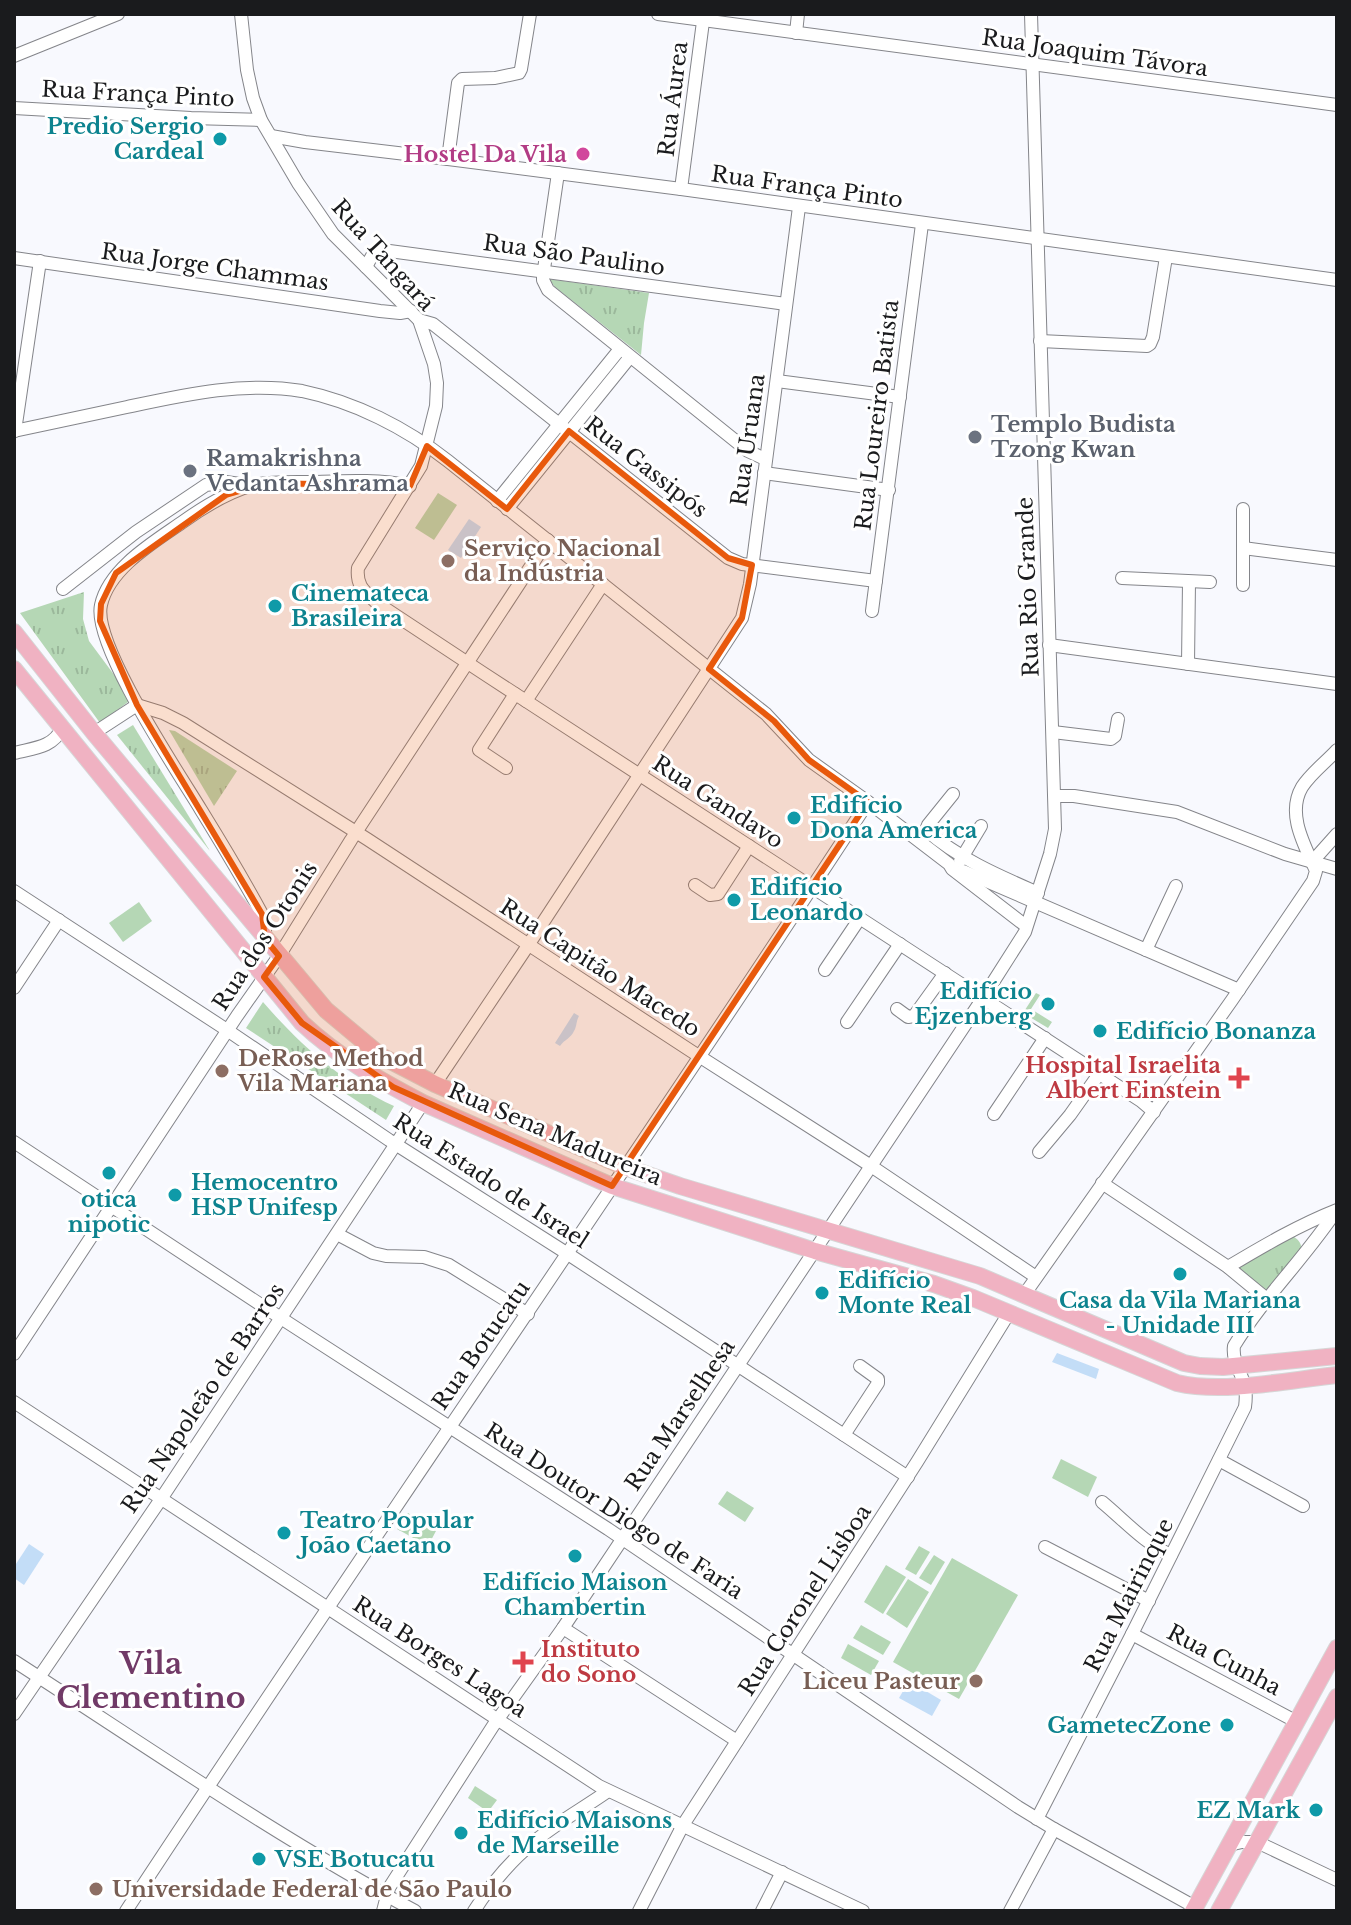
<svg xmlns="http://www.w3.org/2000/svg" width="1351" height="1925" viewBox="0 0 1351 1925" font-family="'Libre Baskerville',serif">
<defs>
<pattern id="park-tufts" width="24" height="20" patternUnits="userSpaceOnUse" patternTransform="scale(2)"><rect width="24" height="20" fill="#b5d7b5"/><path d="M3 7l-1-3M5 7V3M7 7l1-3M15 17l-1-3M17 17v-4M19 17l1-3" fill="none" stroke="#9bb89b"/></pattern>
</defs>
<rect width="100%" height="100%" fill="#f8f9fe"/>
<!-- green -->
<g fill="#b5d7b5">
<path d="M438,493L457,505L434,540L415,528Z"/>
<path d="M139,902L152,921L123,942L109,923Z"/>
<path d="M1036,993L1040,995L1031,1009L1052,1022L1048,1028L1023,1013Z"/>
<path d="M1061,1459L1097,1477L1088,1497L1052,1478Z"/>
<path d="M727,1491L754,1508L745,1522L718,1504Z"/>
<path d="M919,1546L930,1552L916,1575L905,1569Z"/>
<path d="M934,1555L945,1562L931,1585L919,1578Z"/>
<path d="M952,1558L1018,1595L959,1699L893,1662Z"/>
<path d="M886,1565L906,1577L883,1614L864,1602Z"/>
<path d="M908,1579L929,1592L907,1628L886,1614Z"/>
<path d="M861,1625L891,1642L883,1655L853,1638Z"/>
<path d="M848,1644L879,1661L871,1675L841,1658Z"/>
<path d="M475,1786L497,1800L488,1812L468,1798Z"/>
</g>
<!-- park -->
<g fill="url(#park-tufts)">
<path d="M549,279L649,293L644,323L641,355L555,287Z"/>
<path d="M84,592L83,619L89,641L132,699L100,723L20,613Z"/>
<path d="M133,725L210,851L117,735Z"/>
<path d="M169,730L175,731L237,771L214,806Z"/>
<path d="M263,1002C300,1045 342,1082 394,1106L386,1120L246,1028Z"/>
<path d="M1290,1235C1321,1248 1280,1279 1268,1292L1235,1268Z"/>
<path d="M408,1513L436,1531L428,1546L397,1529Z"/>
</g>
<!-- water -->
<g fill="#c3ddf7">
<path d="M469,519L481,527L461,558L448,550Z"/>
<path d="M574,1013L579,1016C576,1021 577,1026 574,1031C571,1038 564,1040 560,1046L555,1043Z"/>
<path d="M1057,1353L1099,1369L1096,1379L1052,1362Z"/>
<path d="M29,1544L44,1554L24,1585L14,1578V1567Z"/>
<path d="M909,1681L941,1700L932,1716L899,1698Z"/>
</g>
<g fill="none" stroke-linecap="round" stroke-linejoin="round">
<defs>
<g id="minor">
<path d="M241,14L247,70L253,98L261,120L298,183L333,234L419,320L434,364L437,383L436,406L421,466L358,568C356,586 364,591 377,603L483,673L1141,1101L1154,1112"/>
<path d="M658,14L1337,105"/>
<path d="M796,33L798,14"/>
<path d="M14,56L118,14"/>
<path d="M14,108L191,118L261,120"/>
<path d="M271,136L305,142L448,159L681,189L1337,280"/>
<path d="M448,159L458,83L462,79L495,78L519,73L521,69L530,14"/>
<path d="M558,173L543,276V280L548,290L748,451L765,459"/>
<path d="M681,189L704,14"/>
<path d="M14,258L380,311L400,313L411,311"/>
<path d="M366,267L373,254L382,250L786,304"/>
<path d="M419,320L433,324L728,558L742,564L876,581"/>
<path d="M1040,341L1147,346L1150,344L1153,337L1166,257"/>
<path d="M777,381L900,397"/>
<path d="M14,431C52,423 89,415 127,407C183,395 244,381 302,391C355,402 406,428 448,461L766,714L809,760L868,802L949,864L952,869L1026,926"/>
<path d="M15,431L40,261"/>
<path d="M764,473L889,490"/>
<path d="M497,501L620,349"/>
<path d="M507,509L630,357"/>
<path d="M1243,509V585"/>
<path d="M1243,548L1337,560"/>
<path d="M1122,578L1210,582"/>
<path d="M63,589L136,532L206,485L226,482L247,485"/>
<path d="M872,611L922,224"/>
<path d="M1049,645L1337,684"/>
<path d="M1188,664L1189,582"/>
<path d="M526,701L603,584"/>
<path d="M137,705L163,713L183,723L367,839L691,1051L871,1166L1036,1277"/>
<path d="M1053,732L1111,739L1115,736L1118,719"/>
<path d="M94,733L137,705"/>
<path d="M14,753C33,748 53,748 62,728"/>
<path d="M506,768L479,750L515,694"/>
<path d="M953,794L928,825L926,830C959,859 999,876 1038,893"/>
<path d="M1055,796H1074L1177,812L1285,854L1337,869"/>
<path d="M960,861L981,826"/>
<path d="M1312,862L1337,834"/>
<path d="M963,871L1239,990"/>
<path d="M695,885L710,895L718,894L749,846"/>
<path d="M14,891L227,1030L389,1140L568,1254L908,1477"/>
<path d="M265,939V925L262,914C243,879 222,844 201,810C178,772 92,644 101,605C109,568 154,542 184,521C205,506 228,492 253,485C272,481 294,482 313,482C345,481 379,479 410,486"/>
<path d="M1146,950L1176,886"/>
<path d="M825,970L860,918"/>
<path d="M14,988L59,920"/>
<path d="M897,1009L908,1017L914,1016L945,973"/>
<path d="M847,1022L900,944"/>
<path d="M435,1084L523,953L742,618L750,584L799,207"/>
<path d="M994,1114L1045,1038"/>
<path d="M14,1142L290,1324L608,1529L1018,1807L1054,1829L1195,1907"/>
<path d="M1039,1152L1070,1115L1099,1074"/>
<path d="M1102,1183L1228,1267L1268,1300"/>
<path d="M337,1234L373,1253L386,1256L424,1257L449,1265L528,1314"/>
<path d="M1228,1267C1263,1246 1299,1225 1337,1210"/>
<path d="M1024,1295L1232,1000L1313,881L1316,871C1305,846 1286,814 1302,787C1311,773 1326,762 1337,750"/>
<path d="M14,1354L237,1016L279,956L351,840L548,540"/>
<path d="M14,1402L599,1786L863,1911"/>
<path d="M844,1435L878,1383V1379L860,1366"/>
<path d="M1219,1460L1303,1506"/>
<path d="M1102,1502C1125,1521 1144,1543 1171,1555"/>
<path d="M1045,1547L1149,1601"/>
<path d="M563,1628L737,1741"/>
<path d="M1132,1634L1297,1722"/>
<path d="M14,1661C146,1746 277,1837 415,1911"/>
<path d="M14,1714L161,1499L423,1103"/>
<path d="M1037,1819L1132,1634L1245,1407C1246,1400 1246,1393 1245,1386C1241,1372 1232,1361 1234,1346C1263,1298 1305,1258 1336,1211"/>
<path d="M1229,1845L1242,1842H1257L1337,1880"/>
<path d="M126,1911C370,1539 625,1175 868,802"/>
<path d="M383,1911L389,1888L493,1726L563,1628L983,998L1025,932L1050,854L1055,829L1031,14"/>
<path d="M474,1911C491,1884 510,1861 535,1841C558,1822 584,1808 608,1791"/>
<path d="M639,1911L683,1825L917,1462L1009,1313"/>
<path d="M762,1911L782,1872"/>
<path d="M1010,1911L1054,1829"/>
</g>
<g id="major">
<path d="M14,632L94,733L326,1010L381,1056L435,1084L625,1167L680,1186L980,1276L1184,1363L1200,1366L1223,1367L1337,1356"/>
<path d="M14,669L302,1023C338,1057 379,1080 423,1103L612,1186L815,1251L934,1284L973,1298L1177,1383C1224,1394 1288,1380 1337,1375"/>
<path d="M1193,1911L1337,1648"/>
<path d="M1219,1911L1337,1697"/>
</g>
</defs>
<!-- minor casing -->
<use href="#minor" stroke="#84858a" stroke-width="14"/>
<!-- major casing -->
<use href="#major" stroke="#d6d6d6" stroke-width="18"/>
<!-- minor -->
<use href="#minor" stroke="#fff" stroke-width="12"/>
<!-- major -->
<use href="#major" stroke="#f0b2c2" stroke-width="16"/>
</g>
<!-- marked area -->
<path fill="#e8590c" fill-opacity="0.2" stroke="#e8590c" stroke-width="6" stroke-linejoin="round" d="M569,431L728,558L752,565L742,618L709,669L774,721L809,760L868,802L612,1186L393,1087L302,1023L264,977L279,956L265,939L262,914L137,705L100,621L101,604L116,573L226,495L266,483L410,486L427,446L507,509Z"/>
<!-- markers -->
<g fill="#0f9aa8" stroke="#fff" stroke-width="3">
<circle cx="220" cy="139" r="8"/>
<circle cx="275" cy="606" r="8"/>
<circle cx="794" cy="818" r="8"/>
<circle cx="734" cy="900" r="8"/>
<circle cx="1048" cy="1004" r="8"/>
<circle cx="1100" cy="1031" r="8"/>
<circle cx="109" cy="1173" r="8"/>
<circle cx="175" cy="1195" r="8"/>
<circle cx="1180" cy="1274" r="8"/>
<circle cx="822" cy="1293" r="8"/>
<circle cx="284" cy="1533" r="8"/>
<circle cx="575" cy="1556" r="8"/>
<circle cx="1227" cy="1725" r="8"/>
<circle cx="1316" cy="1810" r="8"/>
<circle cx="461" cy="1833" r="8"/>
<circle cx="259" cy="1859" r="8"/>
</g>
<circle fill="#d1479c" stroke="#fff" stroke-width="3" cx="583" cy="154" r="8"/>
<g fill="#6b7280" stroke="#fff" stroke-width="3">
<circle cx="975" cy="437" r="8"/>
<circle cx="190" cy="471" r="8"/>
</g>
<g fill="#8d6e63" stroke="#fff" stroke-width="3">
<circle cx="448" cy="561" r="8"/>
<circle cx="222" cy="1071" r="8"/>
<circle cx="976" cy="1681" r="8"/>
<circle cx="96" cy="1889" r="8"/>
</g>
<g fill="#e0444e" stroke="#fff" stroke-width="3">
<path d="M1235 1066h8v8h8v8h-8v8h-8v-8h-8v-8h8z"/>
<path d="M519 1650h8v8h8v8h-8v8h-8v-8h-8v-8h8z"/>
</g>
<g text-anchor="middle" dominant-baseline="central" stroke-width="6" stroke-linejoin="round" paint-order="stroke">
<!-- street labels -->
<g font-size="22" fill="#1a1b1d" stroke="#fff">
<text transform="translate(1095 53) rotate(8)">Rua Joaquim Távora</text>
<text transform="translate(138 94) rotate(3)">Rua França Pinto</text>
<text transform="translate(673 99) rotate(-83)">Rua Áurea</text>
<text transform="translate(807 187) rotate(8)">Rua França Pinto</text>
<text transform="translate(383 255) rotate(48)">Rua Tangará</text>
<text transform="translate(574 255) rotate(8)">Rua São Paulino</text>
<text transform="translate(215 267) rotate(8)">Rua Jorge Chammas</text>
<text transform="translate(877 415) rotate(-83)">Rua Loureiro Batista</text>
<text transform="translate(748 440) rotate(-82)">Rua Uruana</text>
<text transform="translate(646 467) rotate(38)">Rua Gassipós</text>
<text transform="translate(1028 587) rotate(-92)">Rua Rio Grande</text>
<text transform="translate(718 802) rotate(33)">Rua Gandavo</text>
<text transform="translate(265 936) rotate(-57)">Rua dos Otonis</text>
<text transform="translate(600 968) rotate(33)">Rua Capitão Macedo</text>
<text transform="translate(555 1134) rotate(23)">Rua Sena Madureira</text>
<text transform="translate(491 1181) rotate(33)">Rua Estado de Israel</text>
<text transform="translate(481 1345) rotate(-55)">Rua Botucatu</text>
<text transform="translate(203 1398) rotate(-56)">Rua Napoleão de Barros</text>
<text transform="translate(680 1415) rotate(-56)">Rua Marselhesa</text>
<text transform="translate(614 1511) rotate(33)">Rua Doutor Diogo de Faria</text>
<text transform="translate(1129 1595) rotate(-63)">Rua Mairinque</text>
<text transform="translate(805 1600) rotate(-57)">Rua Coronel Lisboa</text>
<text transform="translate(440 1657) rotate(33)">Rua Borges Lagoa</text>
<text transform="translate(1224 1660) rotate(28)">Rua Cunha</text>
</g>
<!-- culture labels -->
<g font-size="22" font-weight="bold" fill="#0d838f" stroke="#fff" text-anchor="start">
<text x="204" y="126" text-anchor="end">Predio Sergio<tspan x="204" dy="25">Cardeal</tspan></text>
<text x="291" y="593">Cinemateca<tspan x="291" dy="25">Brasileira</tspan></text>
<text x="810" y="805">Edifício<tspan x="810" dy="25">Dona America</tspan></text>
<text x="750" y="887">Edifício<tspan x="750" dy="25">Leonardo</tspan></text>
<text x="1032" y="991" text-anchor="end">Edifício<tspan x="1032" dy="25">Ejzenberg</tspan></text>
<text x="1116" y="1031">Edifício Bonanza</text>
<text x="191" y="1182">Hemocentro<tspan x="191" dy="25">HSP Unifesp</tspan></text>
<text x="109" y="1199" text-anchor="middle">otica<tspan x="109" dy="25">nipotic</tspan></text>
<text x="838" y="1280">Edifício<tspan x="838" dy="25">Monte Real</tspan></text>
<text x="1180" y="1300" text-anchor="middle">Casa da Vila Mariana<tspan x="1180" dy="25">- Unidade III</tspan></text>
<text x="300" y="1520">Teatro Popular<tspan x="300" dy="25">João Caetano</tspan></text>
<text x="575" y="1582" text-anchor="middle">Edifício Maison<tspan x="575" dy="25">Chambertin</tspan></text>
<text x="1211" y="1725" text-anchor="end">GametecZone</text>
<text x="1300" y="1810" text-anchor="end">EZ Mark</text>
<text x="477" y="1820">Edifício Maisons<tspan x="477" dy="25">de Marseille</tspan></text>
<text x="275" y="1859">VSE Botucatu</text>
</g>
<!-- hotel labels -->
<g font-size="22" font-weight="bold" fill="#b23c85" stroke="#fff" text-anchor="end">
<text x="567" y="154">Hostel Da Vila</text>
</g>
<!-- worship labels -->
<g font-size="22" font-weight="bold" fill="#5b616d" stroke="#fff" text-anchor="start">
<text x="991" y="424">Templo Budista<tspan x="991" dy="25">Tzong Kwan</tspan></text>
<text x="206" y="458">Ramakrishna<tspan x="206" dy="25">Vedanta Ashrama</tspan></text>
</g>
<!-- education labels -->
<g font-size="22" font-weight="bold" fill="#785e54" stroke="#fff" text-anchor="start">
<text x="464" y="548">Serviço Nacional<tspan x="464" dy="25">da Indústria</tspan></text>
<text x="238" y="1058">DeRose Method<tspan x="238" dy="25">Vila Mariana</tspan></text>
<text x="960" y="1681" text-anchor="end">Liceu Pasteur</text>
<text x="112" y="1889">Universidade Federal de São Paulo</text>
</g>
<!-- health labels -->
<g font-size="22" font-weight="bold" fill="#be3a42" stroke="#fff" text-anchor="end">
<text x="1221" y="1065">Hospital Israelita<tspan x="1221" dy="25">Albert Einstein</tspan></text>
<text x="541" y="1649" text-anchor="start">Instituto<tspan x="541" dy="25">do Sono</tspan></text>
</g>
<!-- district labels -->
<g font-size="30" font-weight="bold" fill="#713a67" stroke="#fff">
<text x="151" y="1663">Vila<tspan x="151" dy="34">Clementino</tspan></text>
</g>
</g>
<!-- border -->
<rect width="1351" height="1925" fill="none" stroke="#1a1b1d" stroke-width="32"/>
</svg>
